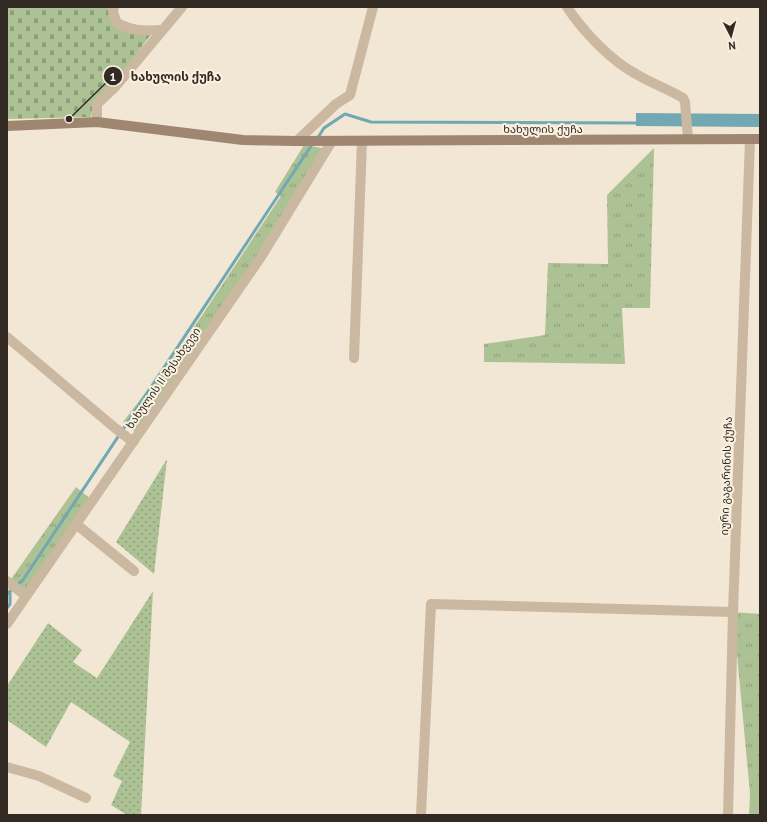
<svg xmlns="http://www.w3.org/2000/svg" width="767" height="822" viewBox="0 0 767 822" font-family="'PT Sans','Noto Sans Georgian',sans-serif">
<defs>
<pattern id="grass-tufts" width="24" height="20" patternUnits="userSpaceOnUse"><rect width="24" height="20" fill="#adc294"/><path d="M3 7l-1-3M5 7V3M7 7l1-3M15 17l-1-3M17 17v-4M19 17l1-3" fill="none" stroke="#8d9e79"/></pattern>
<pattern id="cemetery-stones" width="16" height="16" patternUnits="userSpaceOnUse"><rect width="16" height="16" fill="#adc294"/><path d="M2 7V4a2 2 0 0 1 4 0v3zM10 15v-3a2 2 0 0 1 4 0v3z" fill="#8d9e79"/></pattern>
<pattern id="garden-dots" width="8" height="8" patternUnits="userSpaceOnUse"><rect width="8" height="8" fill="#adc294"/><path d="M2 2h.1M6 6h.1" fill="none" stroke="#8d9e79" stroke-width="1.8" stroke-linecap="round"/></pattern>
</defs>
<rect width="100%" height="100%" fill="#f2e7d4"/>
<!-- grass -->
<g fill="url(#grass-tufts)">
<path d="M304,145L322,148L260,258L135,432L123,422L185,341L281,196L275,192Z"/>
<path d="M654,148L650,308H622L625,364L484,362V344L545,335L548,263L608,264L607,195Z"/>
<path d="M76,487L92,500L26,596L9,582Z"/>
<path d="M733,612L760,614V793H750Z"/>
</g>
<!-- cemetery -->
<path fill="url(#cemetery-stones)" d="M7,7H108L113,26L132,33H152L125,69L94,103L91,117L7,119Z"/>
<!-- park -->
<path fill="#adc294" d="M750,793H760V815H749Z"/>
<!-- garden -->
<g fill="url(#garden-dots)">
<path d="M167,459L154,574L116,542Z"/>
<path d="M153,591L141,815H127L111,805L122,781L113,776L130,742L71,702L46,747L7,720V686L48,623L82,650L73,662L97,678Z"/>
</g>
<!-- water -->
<path fill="#71a8b1" d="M636,113L760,114V127L636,126Z"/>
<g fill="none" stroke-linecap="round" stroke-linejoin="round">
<!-- stream -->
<g stroke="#71a8b1" stroke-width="3">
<path d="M317,139L324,128L345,114L371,122L640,123"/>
<path d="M7,594L23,580L313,143"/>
<path d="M7,608L10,604V591"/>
</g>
<!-- street -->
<g stroke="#cab8a0" stroke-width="10">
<path d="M114,7L113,12L117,23C132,31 144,31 161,30"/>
<path d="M567,7C582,30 611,61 636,74C651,83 668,89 683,98L685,102L688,139"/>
<path d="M97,122V104L115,87L182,7"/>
<path d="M297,141L336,104L350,95L373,7"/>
<path d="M7,337L115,428L133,442"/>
<path d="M354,358L362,141"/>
<path d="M76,524L134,571"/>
<path d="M7,581L26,596"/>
<path d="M7,624L261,257L332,141"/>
<path d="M7,767L39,776L86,798"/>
<path d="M421,815L431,604L733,612"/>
<path d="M728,815L733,612L750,139"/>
</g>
<!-- secondary -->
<path stroke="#9e8671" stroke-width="10" d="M7,126L97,122L243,140L297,141L760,139"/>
</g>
<g text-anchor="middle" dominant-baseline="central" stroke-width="4" stroke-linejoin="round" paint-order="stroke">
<!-- street labels -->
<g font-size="11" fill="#332a24" stroke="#faf1e0">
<text x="543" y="129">ხახულის ქუჩა</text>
<text transform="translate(163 378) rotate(-55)">ხახულის II შესახვევი</text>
<text transform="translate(726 476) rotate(-88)">იური გაგარინის ქუჩა</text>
</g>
</g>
<!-- callouts -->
<path fill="none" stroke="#332a24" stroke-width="1.5" d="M69 119L113 76"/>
<g fill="#332a24" stroke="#faf1e0" stroke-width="1.5">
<circle cx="69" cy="119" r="4"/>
<circle cx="113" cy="76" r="10"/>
</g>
<g font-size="12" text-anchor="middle" font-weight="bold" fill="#fff">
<text x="113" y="81">1</text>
</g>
<g font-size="12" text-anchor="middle" font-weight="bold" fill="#332a24" stroke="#faf1e0" stroke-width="4" stroke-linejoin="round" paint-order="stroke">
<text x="176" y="81">ხახულის ქუჩა</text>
</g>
<!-- border -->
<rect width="767" height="822" fill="none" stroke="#332a24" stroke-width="16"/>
<!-- north arrow -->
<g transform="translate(731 36) rotate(174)" stroke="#faf1e0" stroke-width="3" paint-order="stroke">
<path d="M0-3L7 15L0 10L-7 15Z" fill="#332a24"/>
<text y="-6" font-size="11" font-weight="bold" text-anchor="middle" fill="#332a24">N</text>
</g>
</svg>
